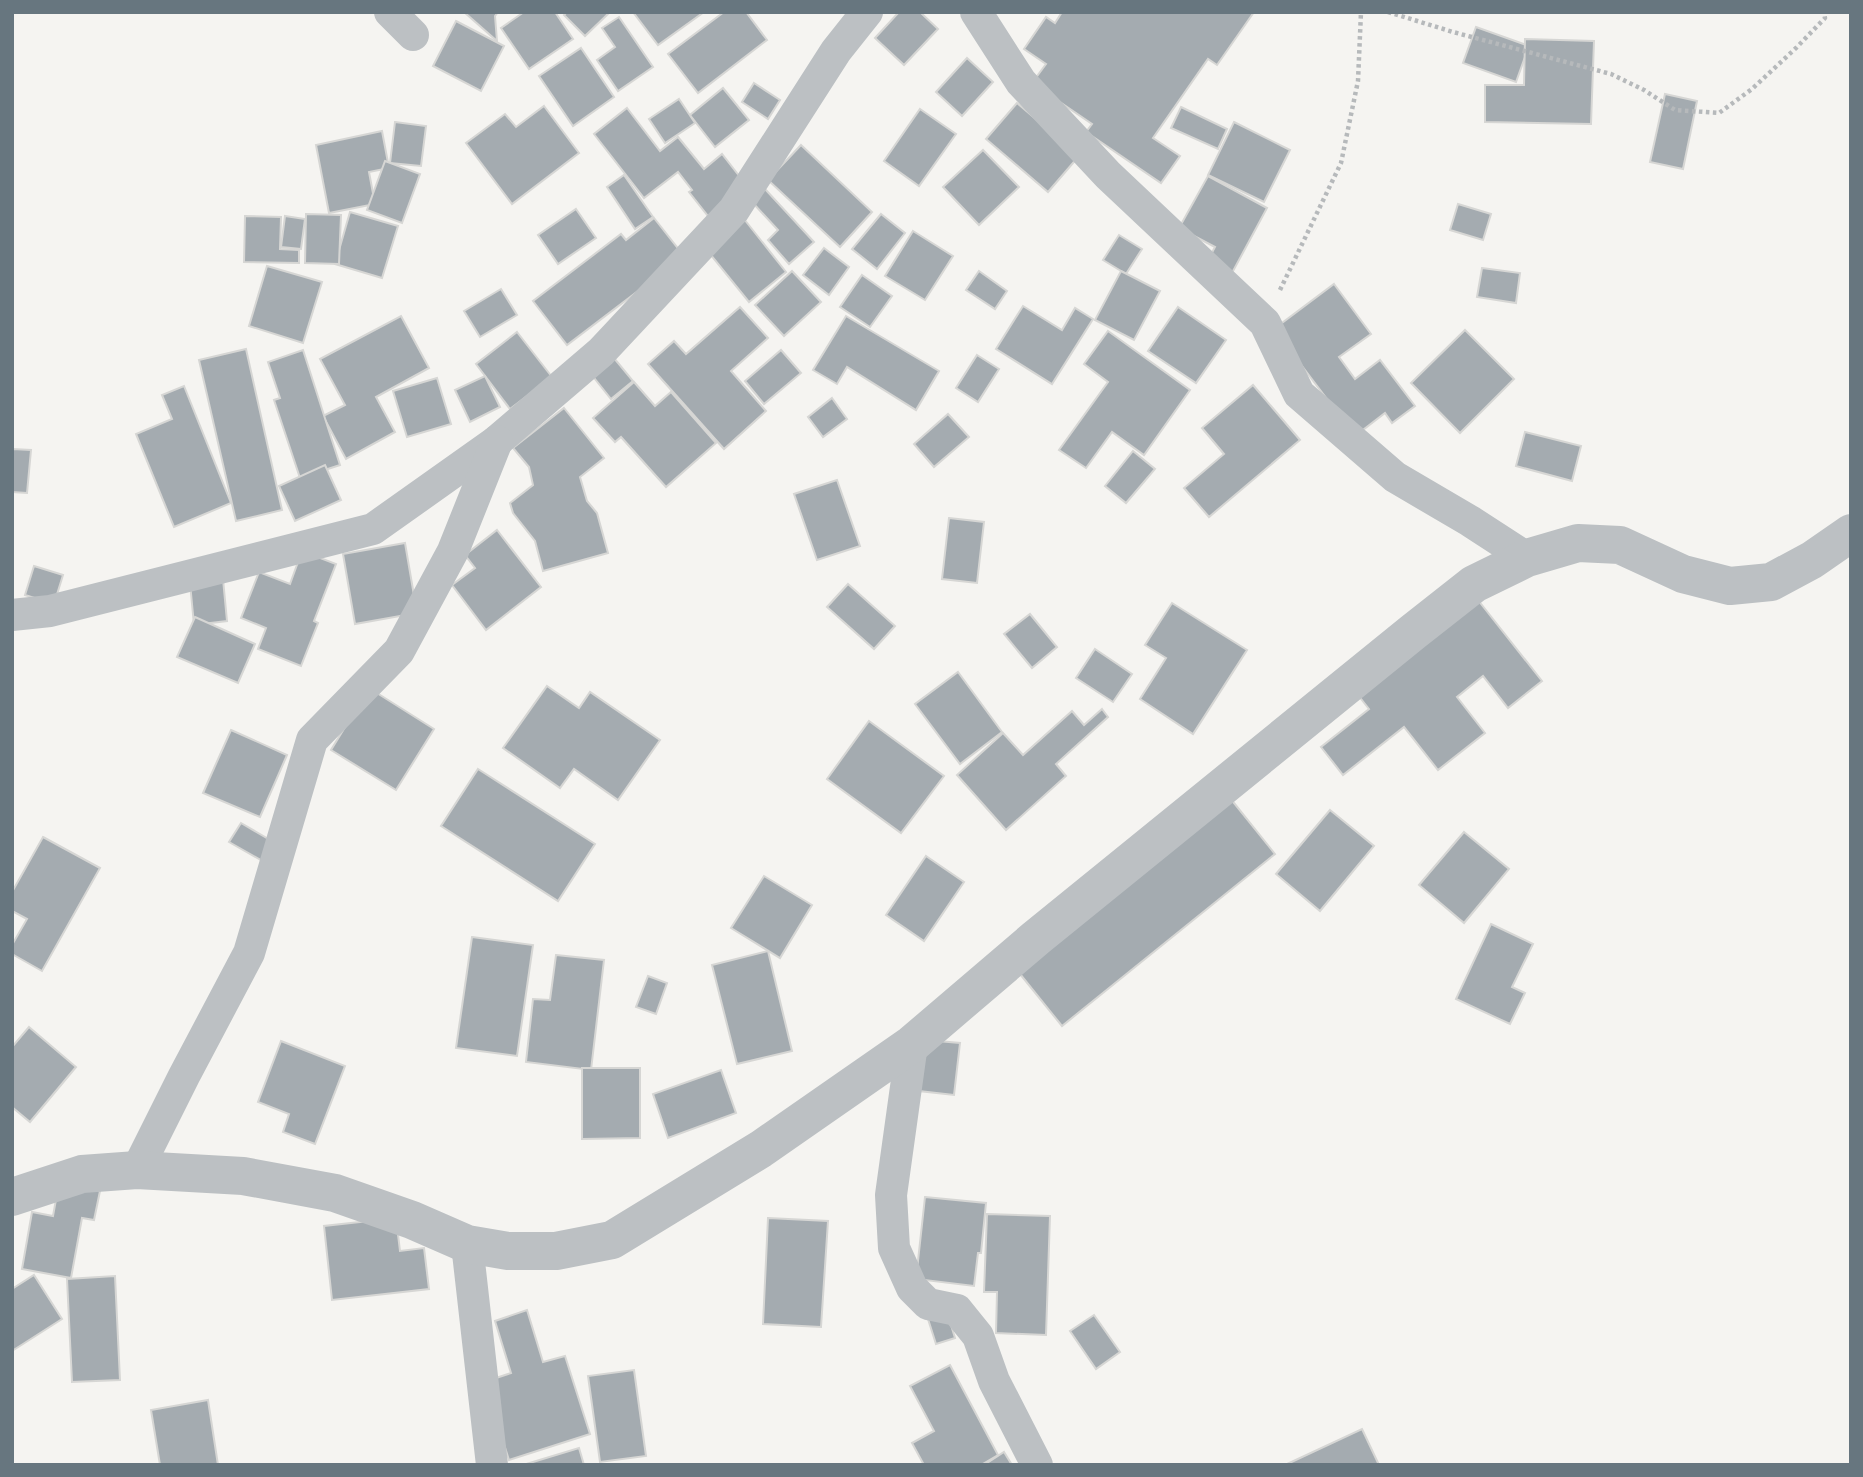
<svg xmlns="http://www.w3.org/2000/svg" width="1863" height="1477" viewBox="0 0 1863 1477" font-family="'Public Sans',sans-serif">
<rect width="100%" height="100%" fill="#f5f4f1"/>
<!-- building -->
<g fill="#a4abb0" stroke="#d6d6d4" stroke-width="2">
<path d="M464,12H498L495,16L497,41Z"/>
<path d="M524,12H555L573,39L529,69L501,28Z"/>
<path d="M567,12H610L585,36L564,15Z"/>
<path d="M633,12H704L658,45Z"/>
<path d="M724,12H746L767,40L698,93L668,54Z"/>
<path d="M899,12H920L938,29L904,65L875,38Z"/>
<path d="M1062,12H1254L1217,65L1208,59L1153,138L1180,156L1161,183L1086,132L1092,124L1032,83L1046,64L1024,49L1046,17L1055,23Z"/>
<path d="M619,17L653,67L618,91L597,60L615,47L602,28Z"/>
<path d="M456,21L504,46L481,91L433,66Z"/>
<path d="M1476,27L1529,46L1516,82L1463,63Z"/>
<path d="M1525,39L1594,41L1591,124L1485,122V85H1524Z"/>
<path d="M581,48L614,97L573,126L539,76Z"/>
<path d="M967,58L993,82L962,116L936,92Z"/>
<path d="M754,83L780,100L768,119L742,102Z"/>
<path d="M723,88L749,120L715,147L690,115Z"/>
<path d="M1665,94L1697,101L1683,169L1650,162Z"/>
<path d="M679,99L695,123L665,143L649,119Z"/>
<path d="M1017,103L1079,156L1048,192L986,139Z"/>
<path d="M544,106L579,153L512,204L466,143L505,114L516,127Z"/>
<path d="M1181,107L1227,129L1218,149L1171,128Z"/>
<path d="M627,108L660,151L678,137L704,169L722,154L747,186L708,216L689,192L692,190L678,172L644,198L594,134Z"/>
<path d="M920,109L956,134L919,186L884,161Z"/>
<path d="M395,122L426,126L421,166L390,163Z"/>
<path d="M1234,122L1290,150L1264,202L1208,175Z"/>
<path d="M382,131L389,168L369,172L375,204L329,213L316,145Z"/>
<path d="M801,145L872,212L840,247L768,180Z"/>
<path d="M983,150L1019,187L979,225L943,187Z"/>
<path d="M385,161L420,174L402,223L367,210Z"/>
<path d="M624,175L653,217L635,229L607,187Z"/>
<path d="M1208,176L1267,208L1232,273L1208,260L1215,247L1179,228Z"/>
<path d="M765,189L814,242L789,264L768,240L778,230L752,202Z"/>
<path d="M1458,204L1491,214L1483,240L1450,230Z"/>
<path d="M576,209L596,238L558,264L538,235Z"/>
<path d="M350,212L398,226L382,278L335,264Z"/>
<path d="M306,214L341,215L339,264L305,263Z"/>
<path d="M881,214L905,233L877,269L852,249Z"/>
<path d="M245,216L281,217L280,249L299,250V263L244,262Z"/>
<path d="M285,216L305,219L301,249L281,247Z"/>
<path d="M654,218L684,256L567,345L533,301L621,234L626,240Z"/>
<path d="M744,219L786,272L749,302L706,249Z"/>
<path d="M913,231L953,256L925,300L885,276Z"/>
<path d="M1119,235L1142,249L1126,274L1103,260Z"/>
<path d="M824,248L849,267L829,295L803,275Z"/>
<path d="M267,266L322,282L303,343L249,326Z"/>
<path d="M1482,268L1520,273L1516,303L1477,297Z"/>
<path d="M792,271L821,302L784,336L755,305Z"/>
<path d="M979,271L1007,291L995,309L966,290Z"/>
<path d="M1121,271L1160,291L1134,340L1095,320Z"/>
<path d="M862,275L892,296L870,327L840,307Z"/>
<path d="M1334,284L1371,334L1339,357L1355,379L1380,360L1415,406L1392,423L1385,413L1355,436L1274,329Z"/>
<path d="M501,289L517,315L480,337L464,311Z"/>
<path d="M1023,306L1062,330L1075,308L1093,319L1052,384L996,349Z"/>
<path d="M740,307L768,338L731,371L766,411L724,449L648,364L674,341L686,354Z"/>
<path d="M1178,307L1226,340L1196,383L1148,351Z"/>
<path d="M401,316L429,368L376,397L395,432L346,459L323,416L345,405L320,359Z"/>
<path d="M846,316L939,371L916,410L847,367L837,384L813,370Z"/>
<path d="M1465,330L1514,379L1460,433L1411,383Z"/>
<path d="M1108,331L1190,390L1144,455L1112,432L1086,468L1059,450L1108,382L1084,364Z"/>
<path d="M517,332L552,377L510,409L476,364Z"/>
<path d="M246,349L282,510L236,521L199,360Z"/>
<path d="M303,350L340,465L300,478L274,400L280,398L268,362Z"/>
<path d="M781,350L801,373L764,404L745,381Z"/>
<path d="M609,352L633,381L611,399L587,369Z"/>
<path d="M977,355L999,369L978,402L956,388Z"/>
<path d="M485,376L500,407L470,422L455,390Z"/>
<path d="M437,378L451,424L407,437L393,391Z"/>
<path d="M634,382L655,406L671,392L716,443L666,487L621,437L615,442L593,418Z"/>
<path d="M1253,385L1300,440L1209,517L1184,488L1224,454L1202,428Z"/>
<path d="M184,386L231,503L174,527L136,434L172,419L162,395Z"/>
<path d="M832,398L847,419L823,437L808,417Z"/>
<path d="M564,408L604,458L580,477L587,501L597,513L608,553L543,571L535,541L513,513L510,503L533,485L529,467L513,448Z"/>
<path d="M948,414L969,437L934,467L914,444Z"/>
<path d="M1525,432L1581,446L1572,481L1516,466Z"/>
<path d="M12,449L31,450L27,493L12,492Z"/>
<path d="M1133,451L1155,469L1126,503L1105,486Z"/>
<path d="M325,465L341,500L295,521L279,486Z"/>
<path d="M837,480L860,546L817,560L794,494Z"/>
<path d="M949,518L984,522L977,583L942,579Z"/>
<path d="M497,530L541,587L486,630L452,585L475,568L465,555Z"/>
<path d="M405,543L417,613L355,624L343,554Z"/>
<path d="M302,551L336,564L314,621L318,623L301,666L258,649L266,628L241,618L259,572L290,584Z"/>
<path d="M34,566L63,575L54,604L25,595Z"/>
<path d="M223,579L227,621L194,625L190,583Z"/>
<path d="M848,584L895,626L874,649L827,607Z"/>
<path d="M1474,595L1542,681L1508,708L1483,676L1457,697L1485,733L1438,770L1404,727L1343,775L1321,747L1369,709L1354,690Z"/>
<path d="M1172,603L1247,650L1193,734L1140,699L1166,658L1145,645Z"/>
<path d="M1030,614L1057,647L1032,668L1004,634Z"/>
<path d="M195,617L255,644L238,683L177,657Z"/>
<path d="M1095,649L1132,674L1113,702L1076,678Z"/>
<path d="M958,672L1002,732L960,764L915,704Z"/>
<path d="M547,686L579,708L590,692L660,740L618,800L574,769L560,788L503,748Z"/>
<path d="M369,688L434,729L396,790L331,750Z"/>
<path d="M1102,709L1108,717L1056,764L1066,776L1006,830L957,775L1003,733L1023,755L1072,711L1084,725Z"/>
<path d="M869,721L944,776L901,833L827,779Z"/>
<path d="M231,730L287,755L260,817L203,793Z"/>
<path d="M478,769L595,844L558,901L441,826Z"/>
<path d="M1226,793L1275,854L1062,1026L1020,974Z"/>
<path d="M1330,810L1374,846L1320,911L1276,874Z"/>
<path d="M241,823L277,844L266,863L229,842Z"/>
<path d="M1464,832L1509,869L1464,923L1419,885Z"/>
<path d="M43,837L100,868L42,971L12,954V945L27,919L12,911V892Z"/>
<path d="M926,856L964,882L924,941L886,915Z"/>
<path d="M764,876L812,905L780,958L731,928Z"/>
<path d="M1491,924L1533,944L1512,987L1525,993L1510,1024L1456,999Z"/>
<path d="M472,937L533,945L517,1056L456,1048Z"/>
<path d="M768,951L792,1051L737,1064L712,965Z"/>
<path d="M556,955L604,960L591,1070L526,1062L533,999L550,1000Z"/>
<path d="M648,976L667,983L656,1014L636,1007Z"/>
<path d="M29,1027L76,1067L30,1122L12,1107V1047Z"/>
<path d="M926,1040L960,1043L954,1095L919,1091Z"/>
<path d="M281,1041L345,1066L315,1144L283,1132L289,1114L258,1102Z"/>
<path d="M582,1068H640V1138L582,1139Z"/>
<path d="M721,1070L736,1113L668,1138L653,1094Z"/>
<path d="M59,1183L100,1191L94,1220L82,1218L71,1278L22,1269L32,1212L53,1216Z"/>
<path d="M925,1197L986,1203L981,1253H978L974,1286L916,1279Z"/>
<path d="M987,1214L1050,1216L1046,1335L996,1333L997,1292H984Z"/>
<path d="M396,1218L400,1251L424,1248L429,1289L332,1300L324,1226Z"/>
<path d="M768,1218L828,1221L821,1327L763,1324Z"/>
<path d="M34,1275L62,1319L12,1351V1289Z"/>
<path d="M115,1276L120,1380L72,1382L67,1279Z"/>
<path d="M527,1310L543,1362L565,1356L590,1434L509,1460L484,1382L511,1373L495,1321Z"/>
<path d="M947,1312L955,1338L936,1344L928,1319Z"/>
<path d="M1094,1315L1120,1352L1096,1369L1070,1331Z"/>
<path d="M950,1365L998,1455L981,1465H924L912,1443L934,1431L910,1386Z"/>
<path d="M634,1370L646,1456L600,1462L588,1376Z"/>
<path d="M208,1400L218,1465H160L151,1410Z"/>
<path d="M1362,1429L1379,1465H1285Z"/>
<path d="M579,1448L584,1465H523Z"/>
<path d="M1004,1452L1012,1465H984Z"/>
</g>
<g fill="none" stroke-linecap="round" stroke-linejoin="round">
<!-- path -->
<g stroke="#b6b9bb" stroke-width="4.5" stroke-dasharray="3.5 3.5" stroke-linecap="butt">
<path d="M1388,12L1453,32L1611,74L1644,90L1675,110L1719,113L1752,89L1796,48L1825,18L1824,12"/>
<path d="M1280,290L1341,163L1358,81L1361,12"/>
</g>
<!-- minor -->
<g stroke="#bcc0c3" stroke-width="32">
<path d="M390,12L413,35"/>
<path d="M976,12L1021,82L1108,175L1265,323L1299,394L1395,477L1470,521L1527,558"/>
<path d="M12,615L50,611L373,529L497,441L601,352L734,210L836,51L867,12"/>
<path d="M912,1044L891,1195L894,1248L912,1288L928,1304L957,1310L978,1336L994,1381L1037,1465"/>
<path d="M137,1170L184,1076L249,953L312,740L399,651L453,551L497,441"/>
<path d="M467,1244L492,1465"/>
</g>
<!-- tertiary -->
<path stroke="#bcc0c3" stroke-width="38" d="M12,1197L82,1174L137,1170L243,1176L335,1193L412,1220L467,1244L508,1251H556L612,1240L761,1149L912,1044L1036,938L1413,632L1474,584L1527,558L1578,543L1620,545L1683,574L1730,586L1771,582L1812,560L1851,533"/>
</g>
<!-- border -->
<rect width="1863" height="1477" fill="none" stroke="#67767f" stroke-width="28"/>
</svg>
